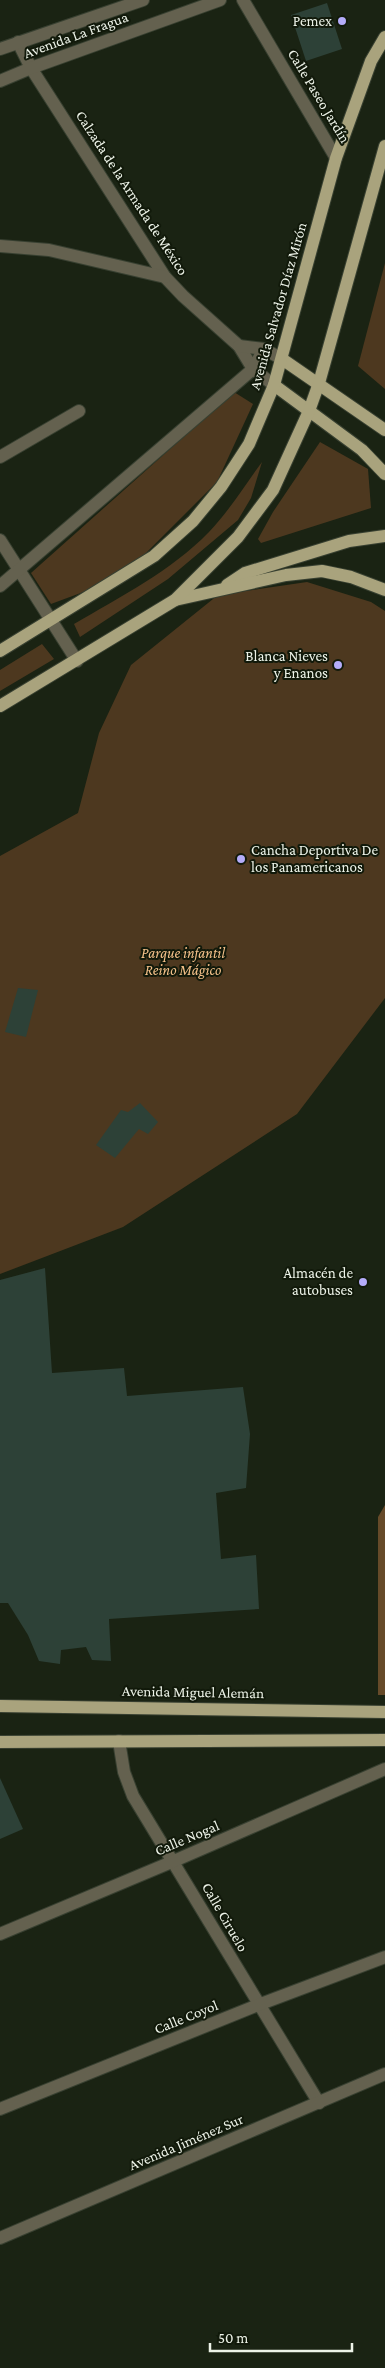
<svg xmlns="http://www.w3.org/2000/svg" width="385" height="2368" viewBox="0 0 385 2368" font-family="'Crimson Pro',serif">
<rect width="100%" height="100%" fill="#1a2313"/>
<!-- green -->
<g fill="#4d381f">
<path d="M385,263V389L358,366Z"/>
<path d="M234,392L253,404L217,482L144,555L86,591L51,604L31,573Z"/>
<path d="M320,442L368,469L371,508L261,543L258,539L273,512Z"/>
<path d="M262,462L251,498L238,520L168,579L80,637L74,624C120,597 171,571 209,532C229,511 245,485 262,462Z"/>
<path d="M307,582L371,602L385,611V998L297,1114L123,1227L0,1274V856L78,813L99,733L131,665L218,595Z"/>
<path d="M42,644L54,659L0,691V670Z"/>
</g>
<!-- forest -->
<path fill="#664a29" d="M385,1505V1695H378V1517Z"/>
<!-- building -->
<g fill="#2d4137">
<path d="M327,3L342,49L306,61L291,15Z"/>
<path d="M18,988L38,990L26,1037L5,1032Z"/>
<path d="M140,1103L158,1122L148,1134L139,1129L115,1158L96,1145L121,1110L128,1112Z"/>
<path d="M45,1268L52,1373L124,1368L127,1396L243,1387L250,1434L246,1488L216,1493L221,1559L256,1555L259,1609L109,1619L111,1661L92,1660L86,1647L61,1650L60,1664L39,1661L28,1635L8,1603H0V1280Z"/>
<path d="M0,1778L23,1829L0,1839Z"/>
</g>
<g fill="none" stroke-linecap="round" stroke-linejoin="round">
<defs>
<g id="minor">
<path d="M243,0L336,158"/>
<path d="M18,42L31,68L165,277L183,296L239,346L253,369L274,385"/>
<path d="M0,49L143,0"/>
<path d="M0,81L31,68L220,0"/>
<path d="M0,246L49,250L165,277"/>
<path d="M239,346L264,349L282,359"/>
<path d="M0,457L79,411"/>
<path d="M0,540L77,661"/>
<path d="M0,586L253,369L264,349"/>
<path d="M119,1741L124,1772L133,1796L319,2103"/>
<path d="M0,1934L174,1861L385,1769"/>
<path d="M0,2109L258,2005L385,1957"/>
<path d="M0,2238L385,2074"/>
</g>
<g id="major">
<path d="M282,359L385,430"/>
<path d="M274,385L362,450L385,474"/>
<path d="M227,585L245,573L349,541L385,536"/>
<path d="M175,600L286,575L322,571L351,577L385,590"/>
<path d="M0,651L154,556L193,521L221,487L249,444L274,385L336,158L371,61L385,37"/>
<path d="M0,706L175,600L238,537L273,490L309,411L319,383L385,146"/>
<path d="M0,1706L385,1712"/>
<path d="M0,1742L385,1740"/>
</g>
</defs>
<!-- minor casing -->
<use href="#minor" stroke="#384031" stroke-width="14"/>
<!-- major casing -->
<use href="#major" stroke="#384031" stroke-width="14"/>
<!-- minor -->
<use href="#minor" stroke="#64614f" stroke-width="12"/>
<!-- major -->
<use href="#major" stroke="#a9a37d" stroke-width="12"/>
</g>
<!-- markers -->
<g fill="#b4acf9" stroke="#11190a" stroke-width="2">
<circle cx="342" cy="21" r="5"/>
<circle cx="338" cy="665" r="5"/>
<circle cx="241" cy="859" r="5"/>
<circle cx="363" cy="1282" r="5"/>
</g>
<g text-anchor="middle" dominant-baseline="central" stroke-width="4" stroke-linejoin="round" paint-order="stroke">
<!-- poi labels -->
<g font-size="15" fill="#edf3e8" stroke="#11190a" text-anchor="end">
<text x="332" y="21">Pemex</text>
<text x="328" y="656">Blanca Nieves<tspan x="328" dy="17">y Enanos</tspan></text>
<text x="251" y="850" text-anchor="start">Cancha Deportiva De<tspan x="251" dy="17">los Panamericanos</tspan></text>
<text x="353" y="1273">Almacén de<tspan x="353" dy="17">autobuses</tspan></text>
</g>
<!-- street labels -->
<g font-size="15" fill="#edf3e8" stroke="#11190a">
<text transform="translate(76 35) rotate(-20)">Avenida La Fragua</text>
<text transform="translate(319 96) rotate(59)">Calle Paseo Jardín</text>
<text transform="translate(132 193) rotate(57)">Calzada de la Armada de México</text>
<text transform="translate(278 306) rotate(-74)">Avenida Salvador Díaz Mirón</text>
<text transform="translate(193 1692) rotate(1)">Avenida Miguel Alemán</text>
<text transform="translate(187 1838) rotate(-23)">Calle Nogal</text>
<text transform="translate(225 1917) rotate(60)">Calle Ciruelo</text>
<text transform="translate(186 2017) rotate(-22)">Calle Coyol</text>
<text transform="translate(186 2142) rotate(-23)">Avenida Jiménez Sur</text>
</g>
<!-- park labels -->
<g font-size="15" font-style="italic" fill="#f4c18a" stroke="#11190a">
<text x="183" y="953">Parque infantil<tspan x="183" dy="17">Reino Mágico</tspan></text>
</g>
</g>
<!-- scale -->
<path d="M210 2343v8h142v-8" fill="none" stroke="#edf3e8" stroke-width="2.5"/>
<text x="218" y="2343" font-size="15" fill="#edf3e8" stroke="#11190a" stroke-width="4" paint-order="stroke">50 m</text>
</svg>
